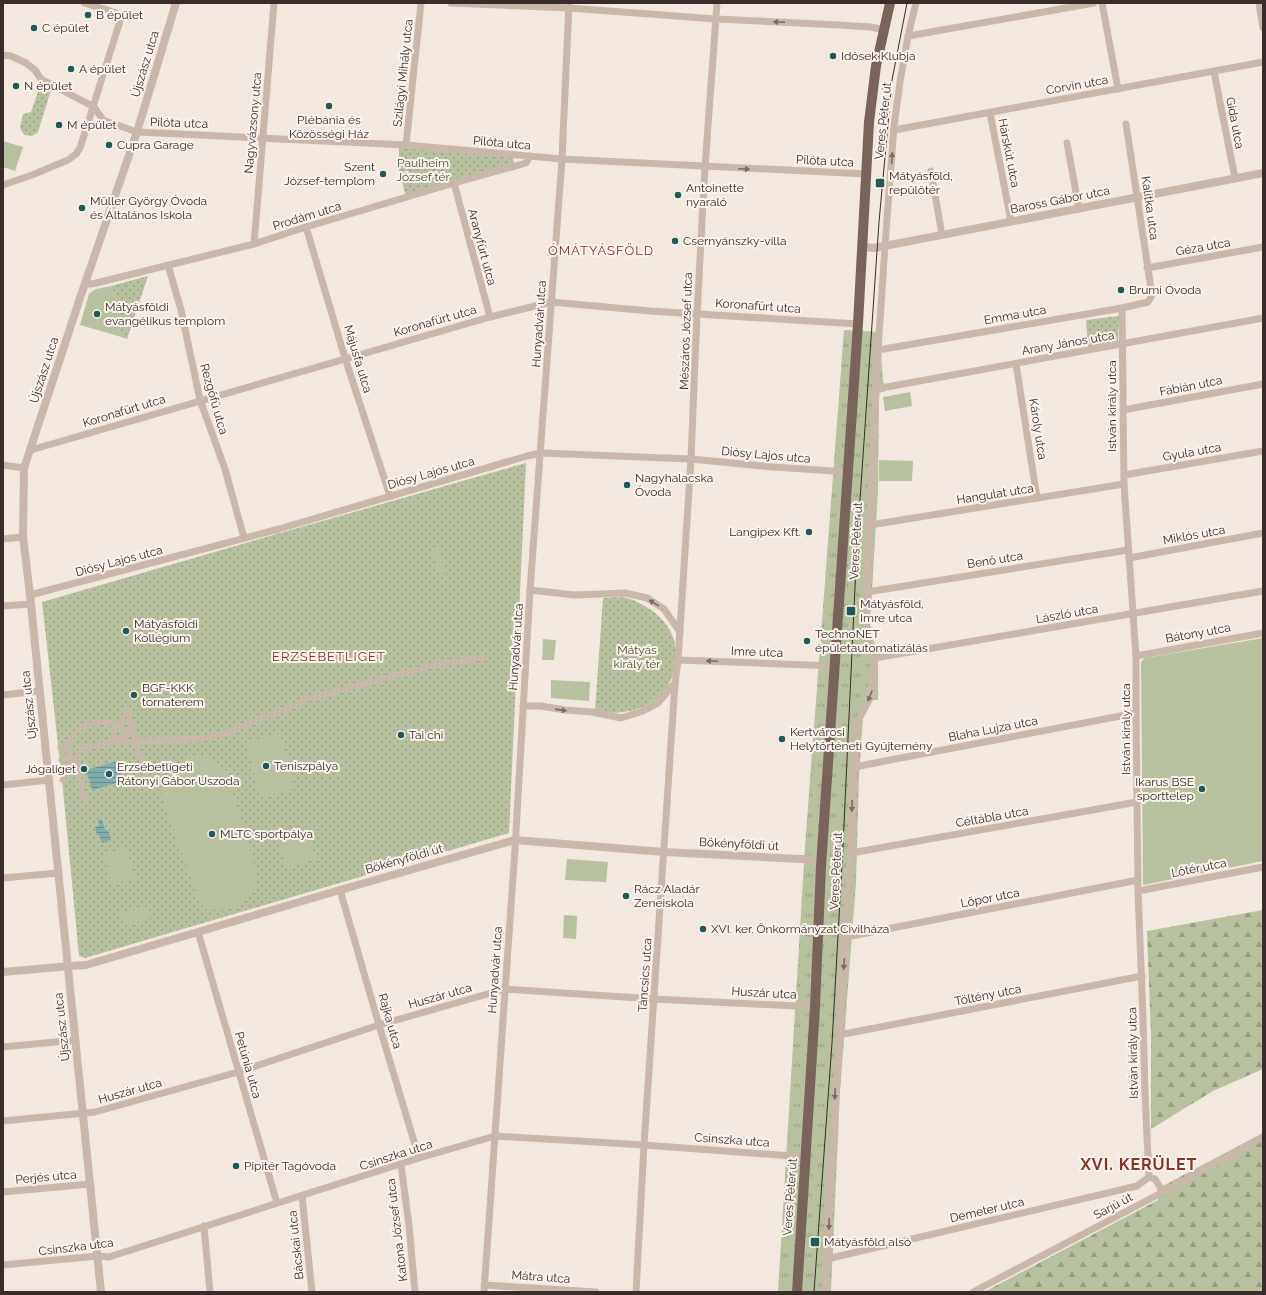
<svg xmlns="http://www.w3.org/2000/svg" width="1266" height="1295" viewBox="0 0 1266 1295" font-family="Raleway,sans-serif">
<defs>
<pattern id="grass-tufts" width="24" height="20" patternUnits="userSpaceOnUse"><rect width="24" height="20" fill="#b8c19f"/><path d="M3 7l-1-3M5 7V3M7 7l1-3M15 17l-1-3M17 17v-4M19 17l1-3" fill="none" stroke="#979d82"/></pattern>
<pattern id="forest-firs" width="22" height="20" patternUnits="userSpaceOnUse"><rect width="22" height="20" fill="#b8c19f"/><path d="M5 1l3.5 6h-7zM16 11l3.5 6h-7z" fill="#979d82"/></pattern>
<pattern id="park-dots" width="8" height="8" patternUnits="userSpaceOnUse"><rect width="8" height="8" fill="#b8c19f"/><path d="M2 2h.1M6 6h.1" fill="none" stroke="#979d82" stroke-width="1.8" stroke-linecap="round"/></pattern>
<pattern id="water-rules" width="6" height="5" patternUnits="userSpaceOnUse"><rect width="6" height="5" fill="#7faead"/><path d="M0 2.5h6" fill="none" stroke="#698e8d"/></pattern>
</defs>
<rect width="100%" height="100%" fill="#f2e8df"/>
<!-- grass -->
<path fill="url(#grass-tufts)" d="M844,330L881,332V352L883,381L886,391L879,393L878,490L870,625L872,629L878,662V700H873L863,716L859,777L856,883L840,1092L831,1292H778L805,846Z"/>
<!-- forest -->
<g fill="url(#forest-firs)">
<path d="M1263,910V1069L1213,1091L1151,1129V1035L1147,931Z"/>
<path d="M1263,1133V1292H984L1158,1200L1157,1189Z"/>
</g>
<!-- park -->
<g fill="url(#park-dots)">
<path d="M41,87L51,90L38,132L32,136L24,135L20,128L23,114L31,112L39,89Z"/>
<path d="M399,146L513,156L514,165L406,197L399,170Z"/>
<path d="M148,276L127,339L118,336L123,320L111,286Z"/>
<path d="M1119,316L1118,341L1088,347L1086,320Z"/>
<path d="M526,463L509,833L85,958L79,956L62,780L42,602L287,531Z"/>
<path d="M603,598C611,598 622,596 630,599C634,600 638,602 641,604C669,618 683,644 673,674C670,683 666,692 659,698C640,712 617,715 595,711Z"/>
</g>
<!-- garden -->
<g fill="#b8c19f">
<path d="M3,141L23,147L15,171L3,167Z"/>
<path d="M111,286L123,320L118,336L80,325L89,294L96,289Z"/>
<path d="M910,392L912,406L885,411L883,397Z"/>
<path d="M879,460L913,461L912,481H879Z"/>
<path d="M439,548L446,576L440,578L432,551Z"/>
<path d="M1263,638V861L1143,885L1141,662L1145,658Z"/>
<path d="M543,639L556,640L554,660H542Z"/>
<path d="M551,680L590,682L589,701L551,698Z"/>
<path d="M280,733L295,789L260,798L246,742Z"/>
<path d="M196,756L211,758L226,770L256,869C256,874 257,880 256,885C252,903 229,913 212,909C208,908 204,906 200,905L162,797V785L168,772V771L182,760Z"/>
<path d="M307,829L316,859L286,868L277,838Z"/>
<path d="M127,848L135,879L111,884L104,854Z"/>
<path d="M567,859L608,862L606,882L565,880Z"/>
<path d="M146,906L150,919L125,926L121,913Z"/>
<path d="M564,915L577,916L576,939L563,938Z"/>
</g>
<!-- water -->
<g fill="url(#water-rules)">
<path d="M118,761L124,781L92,790L86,770Z"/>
<path d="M102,819L105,830H108L111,840L102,843L99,835H97L95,827L100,826L98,820Z"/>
</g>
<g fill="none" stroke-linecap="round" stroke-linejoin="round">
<!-- pedestrian -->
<g stroke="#cab7ab" stroke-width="5">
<path d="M128,710L146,779"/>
<path d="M133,729L117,742L201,739L230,732L254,721L284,710L308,699L435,665L485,657"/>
<path d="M108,744L128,710"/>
<path d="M60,748L68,747"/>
<path d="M75,758L69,759C69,755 68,750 68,746C73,725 99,717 118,726C121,727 125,731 128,734"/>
<path d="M61,760L69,759"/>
<path d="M62,780L75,758"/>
<path d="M85,802L75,758L83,748L117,742"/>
</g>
<!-- minor -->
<g stroke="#cab7ab" stroke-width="7">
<path d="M451,3L569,8L716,19L839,25L871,27L884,30"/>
<path d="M1102,3L1118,89"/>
<path d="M1259,3L1263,28"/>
<path d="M908,36L1094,3"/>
<path d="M3,55L11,56L26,63L35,70L41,79L94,107L103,120L137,132L406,145L562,159L866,174"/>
<path d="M1214,72L1235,178"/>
<path d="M990,113L1011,221"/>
<path d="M894,130L1263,62"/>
<path d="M1067,143L1079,209"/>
<path d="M406,145L421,3"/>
<path d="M931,171L942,235"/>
<path d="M454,183L490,317"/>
<path d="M3,185L32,175L68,160L76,154L80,148L121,18L114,12L84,3"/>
<path d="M306,227L345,358L390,496"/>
<path d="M254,244L274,3"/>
<path d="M168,265L181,310L200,400L225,469L244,538"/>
<path d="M1147,268L1263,247"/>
<path d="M85,284H92L254,244L306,227L454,183L526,163L530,156"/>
<path d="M1122,308L1124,484L1136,656V713L1138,891L1143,1018L1145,1094L1149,1177L1155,1179L1163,1192"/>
<path d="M878,350L1122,308L1148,302L1152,295L1126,124"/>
<path d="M1016,364L1037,498"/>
<path d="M876,389L1263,318"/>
<path d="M1123,410L1263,384"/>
<path d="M31,450L490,317L551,302L650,311L858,324"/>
<path d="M3,465L24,468"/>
<path d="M1124,475L1263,451"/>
<path d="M870,525L1124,484"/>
<path d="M3,539L23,537"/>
<path d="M1129,558L1263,533"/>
<path d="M530,590L575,595L625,593L647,598L664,609L680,632"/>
<path d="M867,592L1128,550"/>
<path d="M30,595L279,529L527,456L541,453L691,459L773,467L848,472"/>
<path d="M3,606L31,604"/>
<path d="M1136,656L1263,633"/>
<path d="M875,658L1263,591"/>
<path d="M678,660L835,666"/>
<path d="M3,695L39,691"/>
<path d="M523,706H541L565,710L592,712L621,718L643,711L658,703L675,683"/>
<path d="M854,767L1136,713"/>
<path d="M3,785L49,780"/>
<path d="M851,853L1137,802"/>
<path d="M3,878L58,873"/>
<path d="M340,890L379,1025L419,1158"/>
<path d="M1138,891L1263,867"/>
<path d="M198,932L277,1203"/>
<path d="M846,937L1138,880"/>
<path d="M839,1035L1142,976"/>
<path d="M3,1047L76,1040"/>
<path d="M3,1121L95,1112L238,1072L379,1025L505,989L654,999L815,1007"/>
<path d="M401,1165L409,1225L415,1292"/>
<path d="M3,1192L90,1184"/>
<path d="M302,1196L312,1292"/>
<path d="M204,1226L210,1292"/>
<path d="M827,1259L1137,1186L1149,1177"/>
<path d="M3,1265L98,1256L109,1257L419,1158L495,1136L644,1145L806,1157"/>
<path d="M484,1285L596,1292"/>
<path d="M484,1292L515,849L530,590L562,159L569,3"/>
<path d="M636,1292L644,1145L675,683L678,660L691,459L697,314L705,167L717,3"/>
<path d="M825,1292L830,1191L851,853L854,767L857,723L870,698L873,680L875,658L865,628L878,350L885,246L894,126L900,82L908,36L916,3"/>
<path d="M973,1292L1163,1192L1263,1137"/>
</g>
<!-- tertiary -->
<g stroke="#cab7ab" stroke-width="8">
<path d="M862,247L874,248L1263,173"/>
<path d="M3,972L59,967L86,965L340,890L515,840L664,852L821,860"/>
<path d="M101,1292L30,595L23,537L24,468L81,295L137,132L176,3"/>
</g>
<!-- primary -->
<path stroke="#79645c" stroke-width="10" d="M797,1292L815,1007L821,866L858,324L869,122L876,66L890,3"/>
<!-- tram -->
<path stroke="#382d2a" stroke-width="1" d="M814,1292L832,1043L843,846L857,544L879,222L892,80L907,3"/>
</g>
<!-- one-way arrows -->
<defs><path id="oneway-solid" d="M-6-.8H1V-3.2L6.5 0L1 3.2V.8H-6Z"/></defs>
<g fill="#7a6b64">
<use href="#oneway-solid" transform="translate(779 22) rotate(-177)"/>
<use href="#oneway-solid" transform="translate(892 158) rotate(-86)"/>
<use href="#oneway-solid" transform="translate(744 169) rotate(2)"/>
<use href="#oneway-solid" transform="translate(654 603) rotate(-148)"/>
<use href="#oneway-solid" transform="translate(712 661) rotate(-177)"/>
<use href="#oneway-solid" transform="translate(870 696) rotate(112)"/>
<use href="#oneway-solid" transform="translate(561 710) rotate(8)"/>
<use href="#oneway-solid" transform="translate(852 806) rotate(92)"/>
<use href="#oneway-solid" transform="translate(844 964) rotate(94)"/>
<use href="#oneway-solid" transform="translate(835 1094) rotate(93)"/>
<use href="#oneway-solid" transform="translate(829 1224) rotate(92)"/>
</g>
<!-- markers -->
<g fill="#215858" stroke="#faf2ec" stroke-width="1.5">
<circle cx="88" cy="15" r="4"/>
<circle cx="34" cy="28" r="4"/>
<circle cx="833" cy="56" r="4"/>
<circle cx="71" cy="69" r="4"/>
<circle cx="16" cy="86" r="4"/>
<circle cx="329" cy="106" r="4"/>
<circle cx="59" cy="125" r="4"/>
<circle cx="109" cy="145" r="4"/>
<circle cx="383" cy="174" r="4"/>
<rect x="875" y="178" width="10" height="10" rx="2"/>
<circle cx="678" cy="195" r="4"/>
<circle cx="82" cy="208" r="4"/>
<circle cx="675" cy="241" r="4"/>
<circle cx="1121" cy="290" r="4"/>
<circle cx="97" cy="314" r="4"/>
<circle cx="627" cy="485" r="4"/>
<circle cx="809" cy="532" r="4"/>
<rect x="846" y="606" width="10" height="10" rx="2"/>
<circle cx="126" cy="631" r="4"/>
<circle cx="807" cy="641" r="4"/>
<circle cx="134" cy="695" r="4"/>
<circle cx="401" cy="735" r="4"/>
<circle cx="782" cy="739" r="4"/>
<circle cx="266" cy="766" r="4"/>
<circle cx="84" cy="769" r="4"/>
<circle cx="109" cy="774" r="4"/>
<circle cx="1202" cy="789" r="4"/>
<circle cx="212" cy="834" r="4"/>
<circle cx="626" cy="896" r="4"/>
<circle cx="703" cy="929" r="4"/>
<circle cx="236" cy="1166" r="4"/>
<rect x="810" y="1237" width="10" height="10" rx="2"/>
</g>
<g text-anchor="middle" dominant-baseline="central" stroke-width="4" stroke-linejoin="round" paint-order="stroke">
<!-- poi labels -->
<g font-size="12" fill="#382d2a" stroke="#faf2ec" text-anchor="start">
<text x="96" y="15">B épület</text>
<text x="42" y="28">C épület</text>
<text x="841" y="56">Idősek Klubja</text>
<text x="79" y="69">A épület</text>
<text x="24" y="86">N épület</text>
<text x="329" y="120" text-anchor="middle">Plébánia és<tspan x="329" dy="14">Közösségi Ház</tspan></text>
<text x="67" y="125">M épület</text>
<text x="117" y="145">Cupra Garage</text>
<text x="375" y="167" text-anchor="end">Szent<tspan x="375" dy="14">József-templom</tspan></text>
<text x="889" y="176">Mátyásföld,<tspan x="889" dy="14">repülőtér</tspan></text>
<text x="686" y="188">Antoinette<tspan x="686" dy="14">nyaraló</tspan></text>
<text x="90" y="201">Müller György Óvoda<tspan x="90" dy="14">és Általános Iskola</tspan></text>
<text x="683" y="241">Csernyánszky-villa</text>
<text x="1129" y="290">Brumi Óvoda</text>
<text x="105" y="307">Mátyásföldi<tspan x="105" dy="14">evangélikus templom</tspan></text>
<text x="635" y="478">Nagyhalacska<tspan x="635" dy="14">Óvoda</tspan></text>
<text x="801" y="532" text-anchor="end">Langipex Kft.</text>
<text x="860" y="604">Mátyásföld,<tspan x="860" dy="14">Imre utca</tspan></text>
<text x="134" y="624">Mátyásföldi<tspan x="134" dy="14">Kollégium</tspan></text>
<text x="815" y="634">TechnoNET<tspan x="815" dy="14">épületautomatizálás</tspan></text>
<text x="142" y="688">BGF-KKK<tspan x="142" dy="14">tornaterem</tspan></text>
<text x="790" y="732">Kertvárosi<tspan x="790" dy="14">Helytörténeti Gyűjtemény</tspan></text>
<text x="409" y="735">Tai chi</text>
<text x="274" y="766">Teniszpálya</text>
<text x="117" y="767">Erzsébetligeti<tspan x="117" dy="14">Rátonyi Gábor Uszoda</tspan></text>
<text x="76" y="769" text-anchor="end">Jógaliget</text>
<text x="1194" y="782" text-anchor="end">Ikarus BSE<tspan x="1194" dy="14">sporttelep</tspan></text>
<text x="220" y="834">MLTC sportpálya</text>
<text x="634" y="889">Rácz Aladár<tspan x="634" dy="14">Zeneiskola</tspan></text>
<text x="711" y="929">XVI. ker. Önkormányzat Civilháza</text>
<text x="244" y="1166">Pipitér Tagóvoda</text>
<text x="824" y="1242">Mátyásföld alsó</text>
</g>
<!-- street labels -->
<g font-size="12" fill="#382d2a" stroke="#faf2ec">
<text transform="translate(145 64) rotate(-73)">Újszász utca</text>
<text transform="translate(403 73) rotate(-84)">Szilágyi Mihály utca</text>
<text transform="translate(1077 85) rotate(-10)">Corvin utca</text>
<text transform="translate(883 121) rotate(-84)">Veres Péter út</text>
<text transform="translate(179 123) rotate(2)">Pilóta utca</text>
<text transform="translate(253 123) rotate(-85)">Nagyvázsony utca</text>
<text transform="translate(1235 123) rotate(79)">Gida utca</text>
<text transform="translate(502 143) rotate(5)">Pilóta utca</text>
<text transform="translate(1009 153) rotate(79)">Hárskút utca</text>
<text transform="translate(825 161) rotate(3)">Pilóta utca</text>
<text transform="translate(1060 200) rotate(-11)">Baross Gábor utca</text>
<text transform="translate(1150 208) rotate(82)">Kalitka utca</text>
<text transform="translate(307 216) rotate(-17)">Prodám utca</text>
<text transform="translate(482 247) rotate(75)">Aranyfürt utca</text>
<text transform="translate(1203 247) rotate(-10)">Géza utca</text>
<text transform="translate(758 306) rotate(4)">Koronafürt utca</text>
<text transform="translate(1015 315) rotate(-10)">Emma utca</text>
<text transform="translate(435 321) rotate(-16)">Koronafürt utca</text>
<text transform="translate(539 324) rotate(-86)">Hunyadvár utca</text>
<text transform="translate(686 331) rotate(-88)">Mészáros József utca</text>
<text transform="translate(1068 343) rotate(-10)">Arany János utca</text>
<text transform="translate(358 359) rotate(73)">Májusfa utca</text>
<text transform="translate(44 370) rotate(-72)">Újszász utca</text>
<text transform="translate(1191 386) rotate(-11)">Fábián utca</text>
<text transform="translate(214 399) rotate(74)">Rezgőfű utca</text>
<text transform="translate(1112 406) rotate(-90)">István király utca</text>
<text transform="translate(124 411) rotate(-17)">Koronafürt utca</text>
<text transform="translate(1038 429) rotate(81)">Károly utca</text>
<text transform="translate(1192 452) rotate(-10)">Gyula utca</text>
<text transform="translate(766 455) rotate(5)">Diósy Lajos utca</text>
<text transform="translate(431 473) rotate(-16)">Diósy Lajos utca</text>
<text transform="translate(995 494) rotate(-9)">Hangulat utca</text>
<text transform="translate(1194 535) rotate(-10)">Miklós utca</text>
<text transform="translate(856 541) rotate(-87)">Veres Péter út</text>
<text transform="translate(995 560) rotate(-9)">Benő utca</text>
<text transform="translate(119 561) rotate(-15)">Diósy Lajos utca</text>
<text transform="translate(1067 614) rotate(-10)">László utca</text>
<text transform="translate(1198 633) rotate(-10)">Bátony utca</text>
<text transform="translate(516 647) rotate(-86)">Hunyadvár utca</text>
<text transform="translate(757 652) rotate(2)">Imre utca</text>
<text transform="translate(29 705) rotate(-96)">Újszász utca</text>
<text transform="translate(993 729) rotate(-11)">Blaha Lujza utca</text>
<text transform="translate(1126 729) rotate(-90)">István király utca</text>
<text transform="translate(992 817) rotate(-10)">Céltábla utca</text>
<text transform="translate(739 844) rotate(3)">Bökényföldi út</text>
<text transform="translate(404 859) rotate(-16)">Bökényföldi út</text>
<text transform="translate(1199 868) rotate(-11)">Lőtér utca</text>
<text transform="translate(836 871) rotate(-87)">Veres Péter út</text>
<text transform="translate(990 898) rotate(-11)">Lőpor utca</text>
<text transform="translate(495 970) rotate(-86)">Hunyadvár utca</text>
<text transform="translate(645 975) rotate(-86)">Táncsics utca</text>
<text transform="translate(764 993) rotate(3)">Huszár utca</text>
<text transform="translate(988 995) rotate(-11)">Töltény utca</text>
<text transform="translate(440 996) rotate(-16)">Huszár utca</text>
<text transform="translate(390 1021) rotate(74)">Rajka utca</text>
<text transform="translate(62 1027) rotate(-96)">Újszász utca</text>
<text transform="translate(1133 1053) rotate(-91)">István király utca</text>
<text transform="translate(248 1065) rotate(74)">Petúnia utca</text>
<text transform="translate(130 1091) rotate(-16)">Huszár utca</text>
<text transform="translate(732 1140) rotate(4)">Csinszka utca</text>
<text transform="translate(396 1155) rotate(-18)">Csinszka utca</text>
<text transform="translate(46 1177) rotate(-5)">Perjés utca</text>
<text transform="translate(790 1197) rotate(-86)">Veres Péter út</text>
<text transform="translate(1113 1206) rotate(-28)">Sarjú út</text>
<text transform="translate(987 1210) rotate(-13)">Demeter utca</text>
<text transform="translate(397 1230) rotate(-97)">Katona József utca</text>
<text transform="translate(296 1245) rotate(-96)">Bácskai utca</text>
<text transform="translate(76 1247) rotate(-7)">Csinszka utca</text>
<text transform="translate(541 1277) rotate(4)">Mátra utca</text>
</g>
<!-- park labels -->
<g font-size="12" fill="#4a562f" stroke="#faf2ec">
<text x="423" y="163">Paulheim<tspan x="423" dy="14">József tér</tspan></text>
<text x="637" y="650">Mátyás<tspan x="637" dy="14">király tér</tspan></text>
</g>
<!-- neighbourhood labels -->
<g font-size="13" letter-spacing="1" fill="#843526" stroke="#faf2ec">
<text x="601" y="250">ÓMÁTYÁSFÖLD</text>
<text x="329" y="656">ERZSÉBETLIGET</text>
</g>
<!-- district labels -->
<g font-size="16" font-weight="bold" letter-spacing="1" fill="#843526" stroke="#faf2ec">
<text x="1139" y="1164">XVI. KERÜLET</text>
</g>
</g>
<!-- border -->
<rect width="1266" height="1295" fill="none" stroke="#382d2a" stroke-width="8"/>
</svg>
